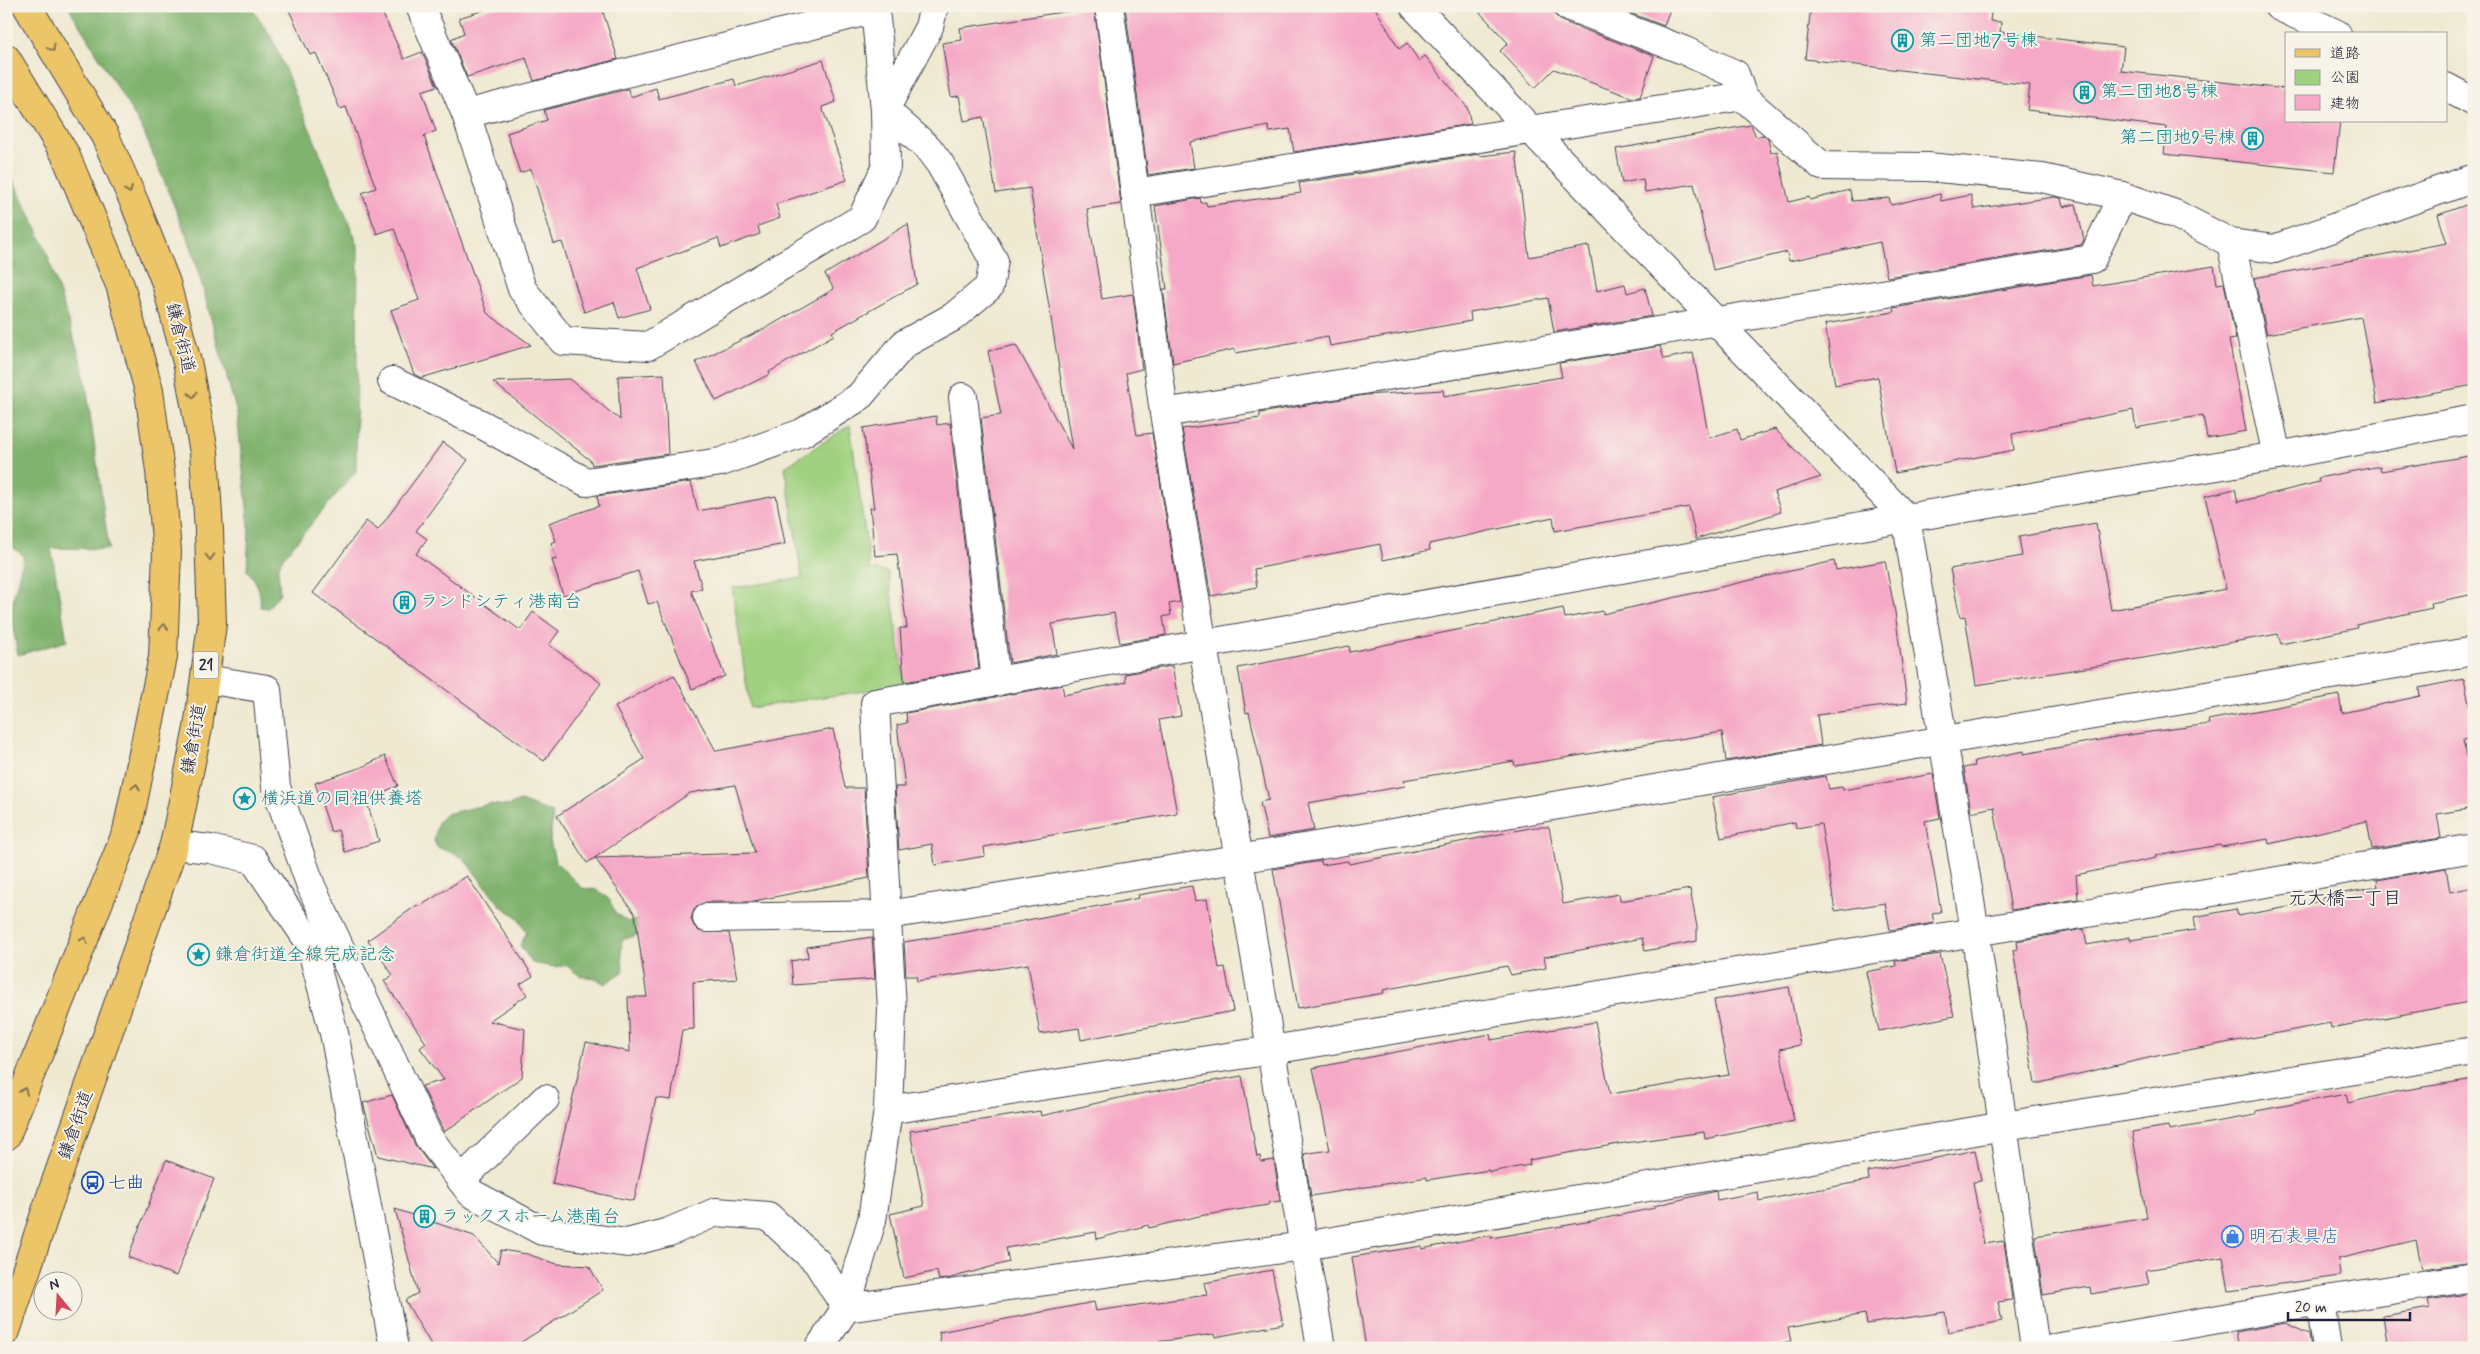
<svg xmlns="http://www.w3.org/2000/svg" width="2480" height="1354" viewBox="0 0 2480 1354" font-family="Mynerve,'Klee One',sans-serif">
<rect width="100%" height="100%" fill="#f7f3e8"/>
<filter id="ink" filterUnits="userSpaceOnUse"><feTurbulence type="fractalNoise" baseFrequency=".02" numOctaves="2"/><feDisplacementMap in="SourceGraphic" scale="10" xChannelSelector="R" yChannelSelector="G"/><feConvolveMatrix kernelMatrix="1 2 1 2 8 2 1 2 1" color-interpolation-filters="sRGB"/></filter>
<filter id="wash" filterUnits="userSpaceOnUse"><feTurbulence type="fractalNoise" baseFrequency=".0096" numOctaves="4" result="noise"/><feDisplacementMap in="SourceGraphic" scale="20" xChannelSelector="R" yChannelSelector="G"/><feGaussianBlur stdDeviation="1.12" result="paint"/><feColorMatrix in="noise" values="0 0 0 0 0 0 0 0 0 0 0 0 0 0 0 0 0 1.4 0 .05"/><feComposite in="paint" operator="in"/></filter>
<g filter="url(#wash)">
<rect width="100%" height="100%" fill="#efe9d1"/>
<!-- green -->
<path fill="#a0d180" stroke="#617a5e" d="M850,425L870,569L888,572L905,685L750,708L732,588L802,578L785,467Z"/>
<!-- forest -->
<g fill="#80b36e" stroke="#516a54">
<path d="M68,6H250L272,38L358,245L356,471L282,559L278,569L280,593L268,608L260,607C262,593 257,581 247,570L249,526L237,414L192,249L143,130Z"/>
<path d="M6,165L45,247L84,371L109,549L51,548L67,641L18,655L10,611L24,556L6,542V407L15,404L6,372Z"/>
<path d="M520,801L553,813L550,841L555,861L582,888L597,890L610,900L615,913L628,922L644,918V933L622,940C620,952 623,960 623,972L605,984L595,978L580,976L566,965L555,967L532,963L520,945L527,932L516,916L502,907L462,857L437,847L434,841L438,822L446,814L489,804L508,806Z"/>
</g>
<g id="blocks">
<!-- building -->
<g fill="#f6a9c6">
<path d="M287,6H379L404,59L422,52L437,86L422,91L436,131L424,136L487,313L531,345L421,378L414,374L391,310L419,300L394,228L377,234L362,193L376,188L346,107L340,109L316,53L310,55Z"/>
<path d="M497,6H601L618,59L534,81L526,58L467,77L451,39L464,33L459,18Z"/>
<path d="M1125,6H1374L1399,49L1407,43L1419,61L1425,56L1467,107L1471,124L1294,152L1290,129L1270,132L1268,126L1190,142L1194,168L1148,175Z"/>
<path d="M1474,6H1552L1555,15L1561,21L1654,56L1640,97L1633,98L1554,69L1535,88L1500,51L1508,43Z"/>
<path d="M1612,6H1671L1664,26Z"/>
<path d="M1811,6H1992L1990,21L2001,22L2000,32L2124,47L2121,71L2286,89V121H2340L2334,172L2164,154L2167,127L2027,110L2030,85L1805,59Z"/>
<path d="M1094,7L1121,204L1087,209L1102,299L1133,294L1142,369L1126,373L1137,435L1152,433L1180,602L1169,604L1171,615L1163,617L1166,635L1120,643L1114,613L1052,624L1057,654L1010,663L981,418L1001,415L988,351L1016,345L1072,449L1030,188L996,193L983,117L964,121L959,96L951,97L942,43L962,40L960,28Z"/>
<path d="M823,60L836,102L822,107L847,180L776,204L780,218L758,226L760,234L721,248L718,238L637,268L650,309L619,318L614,302L584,312L562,242L554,244L531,169L520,173L507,133L547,120L544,110L628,89L631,97L656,88L659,99L734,79L736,86Z"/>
<path d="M1751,125L1756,137L1763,135L1768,139L1771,153L1777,151L1789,202L1809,197L1810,200L1850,190L1852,201L1889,198L1891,205L1940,194L1941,201L1971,195L1974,209L2054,197L2061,198L2063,207L2076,204L2084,240L2081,245L1887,277L1880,242L1789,261L1787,252L1713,270L1694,184L1645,192L1643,179L1622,183L1616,149Z"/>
<path d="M1516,152L1529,257L1589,246L1597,291L1625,284L1627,293L1645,288L1652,316L1554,332L1548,298L1470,312L1471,321L1330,346L1328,336L1236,353L1235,349L1173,363L1163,289H1167L1155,206L1200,198L1201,203L1206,202L1207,206L1301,193L1299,183L1479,154L1480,156Z"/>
<path d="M2474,202V385L2377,403L2361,317L2267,334L2254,278L2447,243L2438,215Z"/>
<path d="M908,224L917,284L832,332L834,335L769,372L770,374L716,401L696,362L768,327L834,289L825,274Z"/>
<path d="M2214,266L2217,284L2224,283L2236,339L2229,340L2246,431L2207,438L2203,415L2136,428L2133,410L2012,434L2014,450L1895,473L1878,377L1835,385L1825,324L1894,312L1893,308L2091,275L2093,286Z"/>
<path d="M1660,346L1664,359L1693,353L1709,438L1737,429L1740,440L1775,429L1821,477L1774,492L1781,512L1696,539L1689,507L1555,531L1553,517L1429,544L1430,550L1383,560L1380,544L1254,569L1257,587L1211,596L1182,429L1260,418V413L1365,395L1443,390L1444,396L1562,377L1559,363Z"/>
<path d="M664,374L668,454L592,465L591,461L493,382L570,379L620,420L618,376Z"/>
<path d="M936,416L937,425L950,423L979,669L904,682L900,628H907L897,554L875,556L870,508H874L863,428Z"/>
<path d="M443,442L468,460L416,531L427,539L416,554L520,630L533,612L559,631L549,645L601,683L544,761L313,593L366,521L378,530Z"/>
<path d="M2474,455V594L2431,603L2432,608L2356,625L2357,628L2281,644L2278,634L2104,665L1976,685L1965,616L1960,617L1950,569L2022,556L2019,537L2096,523L2111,610L2226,589L2205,496L2235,489L2238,502L2319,482L2318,478L2380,466L2381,471Z"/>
<path d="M691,482L698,511L776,496L785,544L694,561L702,588L691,591L725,676L692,689L657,602L648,604L638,571L563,595L552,560L557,559L551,543L556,541L549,523L599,506L597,496Z"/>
<path d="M1834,561L1836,570L1885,561L1895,612L1907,703L1817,715L1821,745L1726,761L1722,732L1515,766L1514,761L1404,780L1405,786L1308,803L1314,830L1268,838L1260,802L1269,800L1249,712L1246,713L1238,668L1349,646L1350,652L1563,608L1565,618L1603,611V614Z"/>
<path d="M1172,666L1181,716L1159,720L1177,813L984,847L985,856L935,865L932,844L899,850L895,787H905L897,725L907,723L906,713L1062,685L1064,695L1126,682L1125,674Z"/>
<path d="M674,675L716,751L833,729L845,788H864L869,878L749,902H706L699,905L694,910L691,919L694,926L699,931L729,933L737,979L693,982L694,1029L682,1030L671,1100L656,1098L634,1201L552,1184L586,1042L630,1052L628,997H647L635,914L595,858L755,853L735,785L690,793L587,863L557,816L644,759L615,707Z"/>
<path d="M2464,679L2474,728V738L2463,740L2474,793V808L2437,814L2441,838L2372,849L2367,821L2269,844L2268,839L2221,847L2220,845L2155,856L2156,858L2076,875L2078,899L2011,910L1994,807L1971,812L1964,768L1975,766L1974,761L2024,751V754L2121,736L2209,724L2208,720L2339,695L2342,713L2420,696L2419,688Z"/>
<path d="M385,756L398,786L366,799L379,841L345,852L338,830L331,832L315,783L362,767Z"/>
<path d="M1933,774L1940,818L1925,821L1941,912L1932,913L1934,923L1890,930L1885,903L1835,911L1821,824L1796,828L1795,822L1721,838L1712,797L1826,776L1829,789L1842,787L1843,790Z"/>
<path d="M1535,827H1549L1563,904L1619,894L1620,901L1690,889L1697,927V941L1645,951L1642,938L1544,957L1546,968L1511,975L1507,966L1383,990L1384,993L1298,1008L1273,869L1321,861L1322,865L1348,861L1349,864Z"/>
<path d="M2446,868L2450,892L2474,887V1001L2331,1028L2330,1023L2157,1056L2035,1084L2013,950L2018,949L2017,941L2084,929L2087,945L2130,937V940L2196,930L2194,917L2236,909L2238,916L2322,901V897L2378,887L2377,880Z"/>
<path d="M467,876L533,976L520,984L527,995L489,1021L525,1029L522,1077L444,1132L422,1086L444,1080L420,1048L426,1043L384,981L393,975L368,940L417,905L419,907Z"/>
<path d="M1192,886L1195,901L1207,899L1219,968L1225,967L1233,1011L1081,1040L1079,1028L1040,1034L1028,964L917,981L916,976H906L904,942L967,932L1139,898L1138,895Z"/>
<path d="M872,937L875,979L793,985L791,961L808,958L807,947Z"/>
<path d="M1940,954L1954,1016L1879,1031L1866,972L1896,966L1895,961Z"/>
<path d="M1789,987L1800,1045L1780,1049L1794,1121L1705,1139L1704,1132L1618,1144L1529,1160L1530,1165L1489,1172V1170L1427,1180V1177L1311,1196L1304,1154L1330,1150L1313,1068L1490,1034L1491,1040L1595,1022L1610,1094L1729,1075L1714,1000Z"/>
<path d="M1242,1076L1257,1157L1260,1156L1261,1162L1274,1160L1280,1201L1268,1203V1205L1199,1216L1149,1228L1148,1225L1097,1239L1096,1232L1006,1248L1009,1262L947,1279L939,1280L937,1271L904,1278L890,1214L924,1206L910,1131L1040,1111L1041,1116L1128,1096Z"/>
<path d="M2474,1079V1262L2422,1269L2416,1240L2338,1259L2340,1276L2229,1291L2223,1257L2146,1270L2149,1284L2091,1294L2090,1287L2043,1295L2035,1236L2147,1218L2132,1132L2168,1126L2169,1130L2256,1115V1111L2346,1094L2348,1103L2399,1091Z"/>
<path d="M392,1095L415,1145L433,1169L378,1156L363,1103Z"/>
<path d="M1975,1150L1981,1181L1973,1182L1984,1244L2004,1241L2012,1300L1998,1302L2002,1321L1948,1332L1945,1312L1867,1324L1865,1314L1788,1328L1791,1341L1760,1348H1366L1352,1257L1422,1246V1249L1491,1235V1238L1586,1222L1655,1208L1654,1206L1716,1191L1717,1200L1758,1192L1759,1201L1869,1180L1868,1172Z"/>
<path d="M166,1160L214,1179L176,1276L128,1257Z"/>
<path d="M395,1209L474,1236L498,1263L501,1250L527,1254L557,1264L589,1266L603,1290L512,1348H433L405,1300L418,1293Z"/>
<path d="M1272,1270L1283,1324L1215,1337L1214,1334L1114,1348H941L939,1332L1094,1302L1096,1311L1207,1295L1204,1283Z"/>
<path d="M2474,1293V1342L2444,1348H2388L2383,1316L2430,1308L2428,1300Z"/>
<path d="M2285,1323L2309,1334L2311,1348H2239L2236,1332Z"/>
</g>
</g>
</g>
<g filter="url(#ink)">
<use href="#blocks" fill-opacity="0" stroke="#414052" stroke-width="1"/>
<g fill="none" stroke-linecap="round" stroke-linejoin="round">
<defs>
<g id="street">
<path d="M420,6L466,114L522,289L563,341L648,346L862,218L886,167L885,110L929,27L934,6"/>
<path d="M1109,6L1135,193"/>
<path d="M1414,6L1530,129L1906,518L1975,931L2035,1348"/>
<path d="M1567,6L1683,50L1735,74L1743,97"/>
<path d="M2278,6L2337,34"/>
<path d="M2446,87L2474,102"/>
<path d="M466,114L875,9L874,6"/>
<path d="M2231,243L2277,456"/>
<path d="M392,381L481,424L586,482L721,462L802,433L859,397L904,344L953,317L989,287L994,261L940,164L928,148L885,110L875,9"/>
<path d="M963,397L996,682"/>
<path d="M1164,413L2092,259L2122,196"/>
<path d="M205,679L267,689L276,787L311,886L429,1138L471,1193L542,1231L627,1243L669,1232L716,1212L768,1216L817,1262L846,1308"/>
<path d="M174,845L210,849L253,859L310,943L334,1033L394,1348"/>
<path d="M707,918L888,915L1238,859L2474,651"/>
<path d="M888,1110L1272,1050L2474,848"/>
<path d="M461,1180L545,1099"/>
<path d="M2320,1301L2327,1348"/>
<path d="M846,1308L1304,1246L2004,1126L2474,1051"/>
<path d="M819,1348L846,1308L872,1220L888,1110L892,1009L875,703L1906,518L2277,456L2474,419"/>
<path d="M1321,1348L1164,413L1135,193L1737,97H1743L1822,166L1928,167L2042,178L2122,196L2175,214L2231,243L2274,249L2474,178"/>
<path d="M2055,1348L2320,1301L2474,1277"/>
</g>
<g id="primary">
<path d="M6,58L65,154L120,285L149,391L160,471L167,551L163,657L127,831L6,1136"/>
<path d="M6,1331L53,1190L174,845L198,728L212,624L209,531L204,452L188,366L166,283L135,204L105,136L27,6"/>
</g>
</defs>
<!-- street casing -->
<use href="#street" stroke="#414052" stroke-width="30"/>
<!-- primary casing -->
<use href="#primary" stroke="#414052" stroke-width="30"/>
<!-- street -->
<use href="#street" stroke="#fff" stroke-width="28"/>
<!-- primary -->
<use href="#primary" stroke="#ecc569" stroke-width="28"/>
</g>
<!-- one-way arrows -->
<defs><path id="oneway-chevron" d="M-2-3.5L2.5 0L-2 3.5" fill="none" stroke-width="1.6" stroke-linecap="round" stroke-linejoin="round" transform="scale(1.25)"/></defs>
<g stroke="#877452">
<use href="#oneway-chevron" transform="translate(52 48) rotate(59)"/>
<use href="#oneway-chevron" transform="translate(129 190) rotate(66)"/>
<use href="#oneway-chevron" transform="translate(193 395) rotate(80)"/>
<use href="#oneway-chevron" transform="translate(210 557) rotate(88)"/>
<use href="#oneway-chevron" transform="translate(164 627) rotate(-88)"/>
<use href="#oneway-chevron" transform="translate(136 787) rotate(-78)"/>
<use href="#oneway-chevron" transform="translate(84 940) rotate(-68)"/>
<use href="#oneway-chevron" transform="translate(24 1091) rotate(-68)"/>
</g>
</g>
<!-- icons -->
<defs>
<symbol id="building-ring" viewBox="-11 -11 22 22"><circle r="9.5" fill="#f7f3e8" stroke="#0f9aa8" stroke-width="1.5"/><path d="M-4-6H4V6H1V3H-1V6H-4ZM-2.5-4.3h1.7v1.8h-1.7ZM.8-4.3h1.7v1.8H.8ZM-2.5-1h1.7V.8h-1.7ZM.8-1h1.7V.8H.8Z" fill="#0f9aa8"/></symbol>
<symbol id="sight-ring" viewBox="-11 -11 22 22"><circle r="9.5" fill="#f7f3e8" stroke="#0f9aa8" stroke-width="1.5"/><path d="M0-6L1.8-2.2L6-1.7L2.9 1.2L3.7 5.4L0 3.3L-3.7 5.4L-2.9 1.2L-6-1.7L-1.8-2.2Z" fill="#0f9aa8"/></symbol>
<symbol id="bus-ring" viewBox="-11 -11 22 22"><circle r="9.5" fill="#f7f3e8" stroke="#1a4fb4" stroke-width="1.5"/><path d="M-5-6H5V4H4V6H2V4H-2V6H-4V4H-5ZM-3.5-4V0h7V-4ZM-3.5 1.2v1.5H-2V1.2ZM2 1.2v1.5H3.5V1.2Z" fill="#1a4fb4"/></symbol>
<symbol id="shop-ring" viewBox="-11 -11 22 22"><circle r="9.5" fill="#f7f3e8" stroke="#3f7fe0" stroke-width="1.5"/><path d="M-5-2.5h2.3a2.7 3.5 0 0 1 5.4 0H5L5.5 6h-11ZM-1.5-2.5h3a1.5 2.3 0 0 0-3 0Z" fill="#3f7fe0"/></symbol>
</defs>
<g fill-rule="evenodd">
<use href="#building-ring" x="1890" y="28" width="25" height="25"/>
<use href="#building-ring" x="2072" y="80" width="25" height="25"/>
<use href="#building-ring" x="2240" y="126" width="25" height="25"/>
<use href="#building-ring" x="392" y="590" width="25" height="25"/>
<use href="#sight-ring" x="232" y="786" width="25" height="25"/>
<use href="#sight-ring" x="186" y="942" width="25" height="25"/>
<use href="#bus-ring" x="80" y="1170" width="25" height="25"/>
<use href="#building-ring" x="412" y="1204" width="25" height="25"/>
<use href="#shop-ring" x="2220" y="1224" width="25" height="25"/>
</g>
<g text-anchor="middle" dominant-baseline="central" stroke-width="4" stroke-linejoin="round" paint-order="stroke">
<!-- shield labels -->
<rect fill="#f7f3e8" stroke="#62616f" stroke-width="1" x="193.5" y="651.5" width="25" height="27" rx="4"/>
<g font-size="16" font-weight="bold" fill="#22223b">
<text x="206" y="665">21</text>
</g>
<!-- culture labels -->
<g font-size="18" fill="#0d838f" stroke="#f7f3e8" text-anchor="start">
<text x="1919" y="41">第二団地7号棟</text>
<text x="2100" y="92">第二団地8号棟</text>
<text x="2236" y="138" text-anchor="end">第二団地9号棟</text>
<text x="420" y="602">ランドシティ港南台</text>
<text x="261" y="799">横浜道の同祖供養塔</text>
<text x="215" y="955">鎌倉街道全線完成記念</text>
<text x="441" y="1217">ラックスホーム港南台</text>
</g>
<!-- street labels -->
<g font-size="18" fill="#22223b" stroke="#f7f3e8">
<text transform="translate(180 338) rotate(76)">鎌倉街道</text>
<text transform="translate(194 739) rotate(-80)">鎌倉街道</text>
<text transform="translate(76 1125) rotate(-71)">鎌倉街道</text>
</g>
<!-- transit labels -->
<g font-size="18" fill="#164399" stroke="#f7f3e8" text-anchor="start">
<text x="108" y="1183">七曲</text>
</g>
<!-- shop labels -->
<g font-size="18" fill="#366cbe" stroke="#f7f3e8" text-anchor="start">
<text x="2249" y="1237">明石表具店</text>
</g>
<!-- neighbourhood labels -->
<g font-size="19" fill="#22223b" stroke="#f7f3e8">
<text x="2345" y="898">元大橋一丁目</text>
</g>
</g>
<!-- margin -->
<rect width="2480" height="1354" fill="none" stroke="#f7f3e8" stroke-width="25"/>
<!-- legend -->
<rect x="2285" y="32" width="162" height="90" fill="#f7f3e8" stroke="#a29fa3"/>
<rect x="2295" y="49" width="25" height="8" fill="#ecc569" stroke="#a29fa3"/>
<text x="2330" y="58" font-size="15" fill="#22223b">道路</text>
<rect x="2295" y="70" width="25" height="15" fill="#a0d180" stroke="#a29fa3"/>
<text x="2330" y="82" font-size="15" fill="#22223b">公園</text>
<rect x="2295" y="95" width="25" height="15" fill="#f6a9c6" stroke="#a29fa3"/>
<text x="2330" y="108" font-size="15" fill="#22223b">建物</text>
<!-- north arrow -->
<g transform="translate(58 1296) rotate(342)"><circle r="24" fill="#f7f3e8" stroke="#a29fa3"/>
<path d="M0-4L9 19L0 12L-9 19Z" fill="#d1495b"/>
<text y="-8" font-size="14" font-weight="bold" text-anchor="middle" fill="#22223b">N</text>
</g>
<!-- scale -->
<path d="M2288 1312v8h122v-8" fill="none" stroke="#22223b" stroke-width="2.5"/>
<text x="2295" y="1312" font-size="15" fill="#22223b" stroke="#f7f3e8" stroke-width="4" paint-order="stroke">20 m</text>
</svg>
